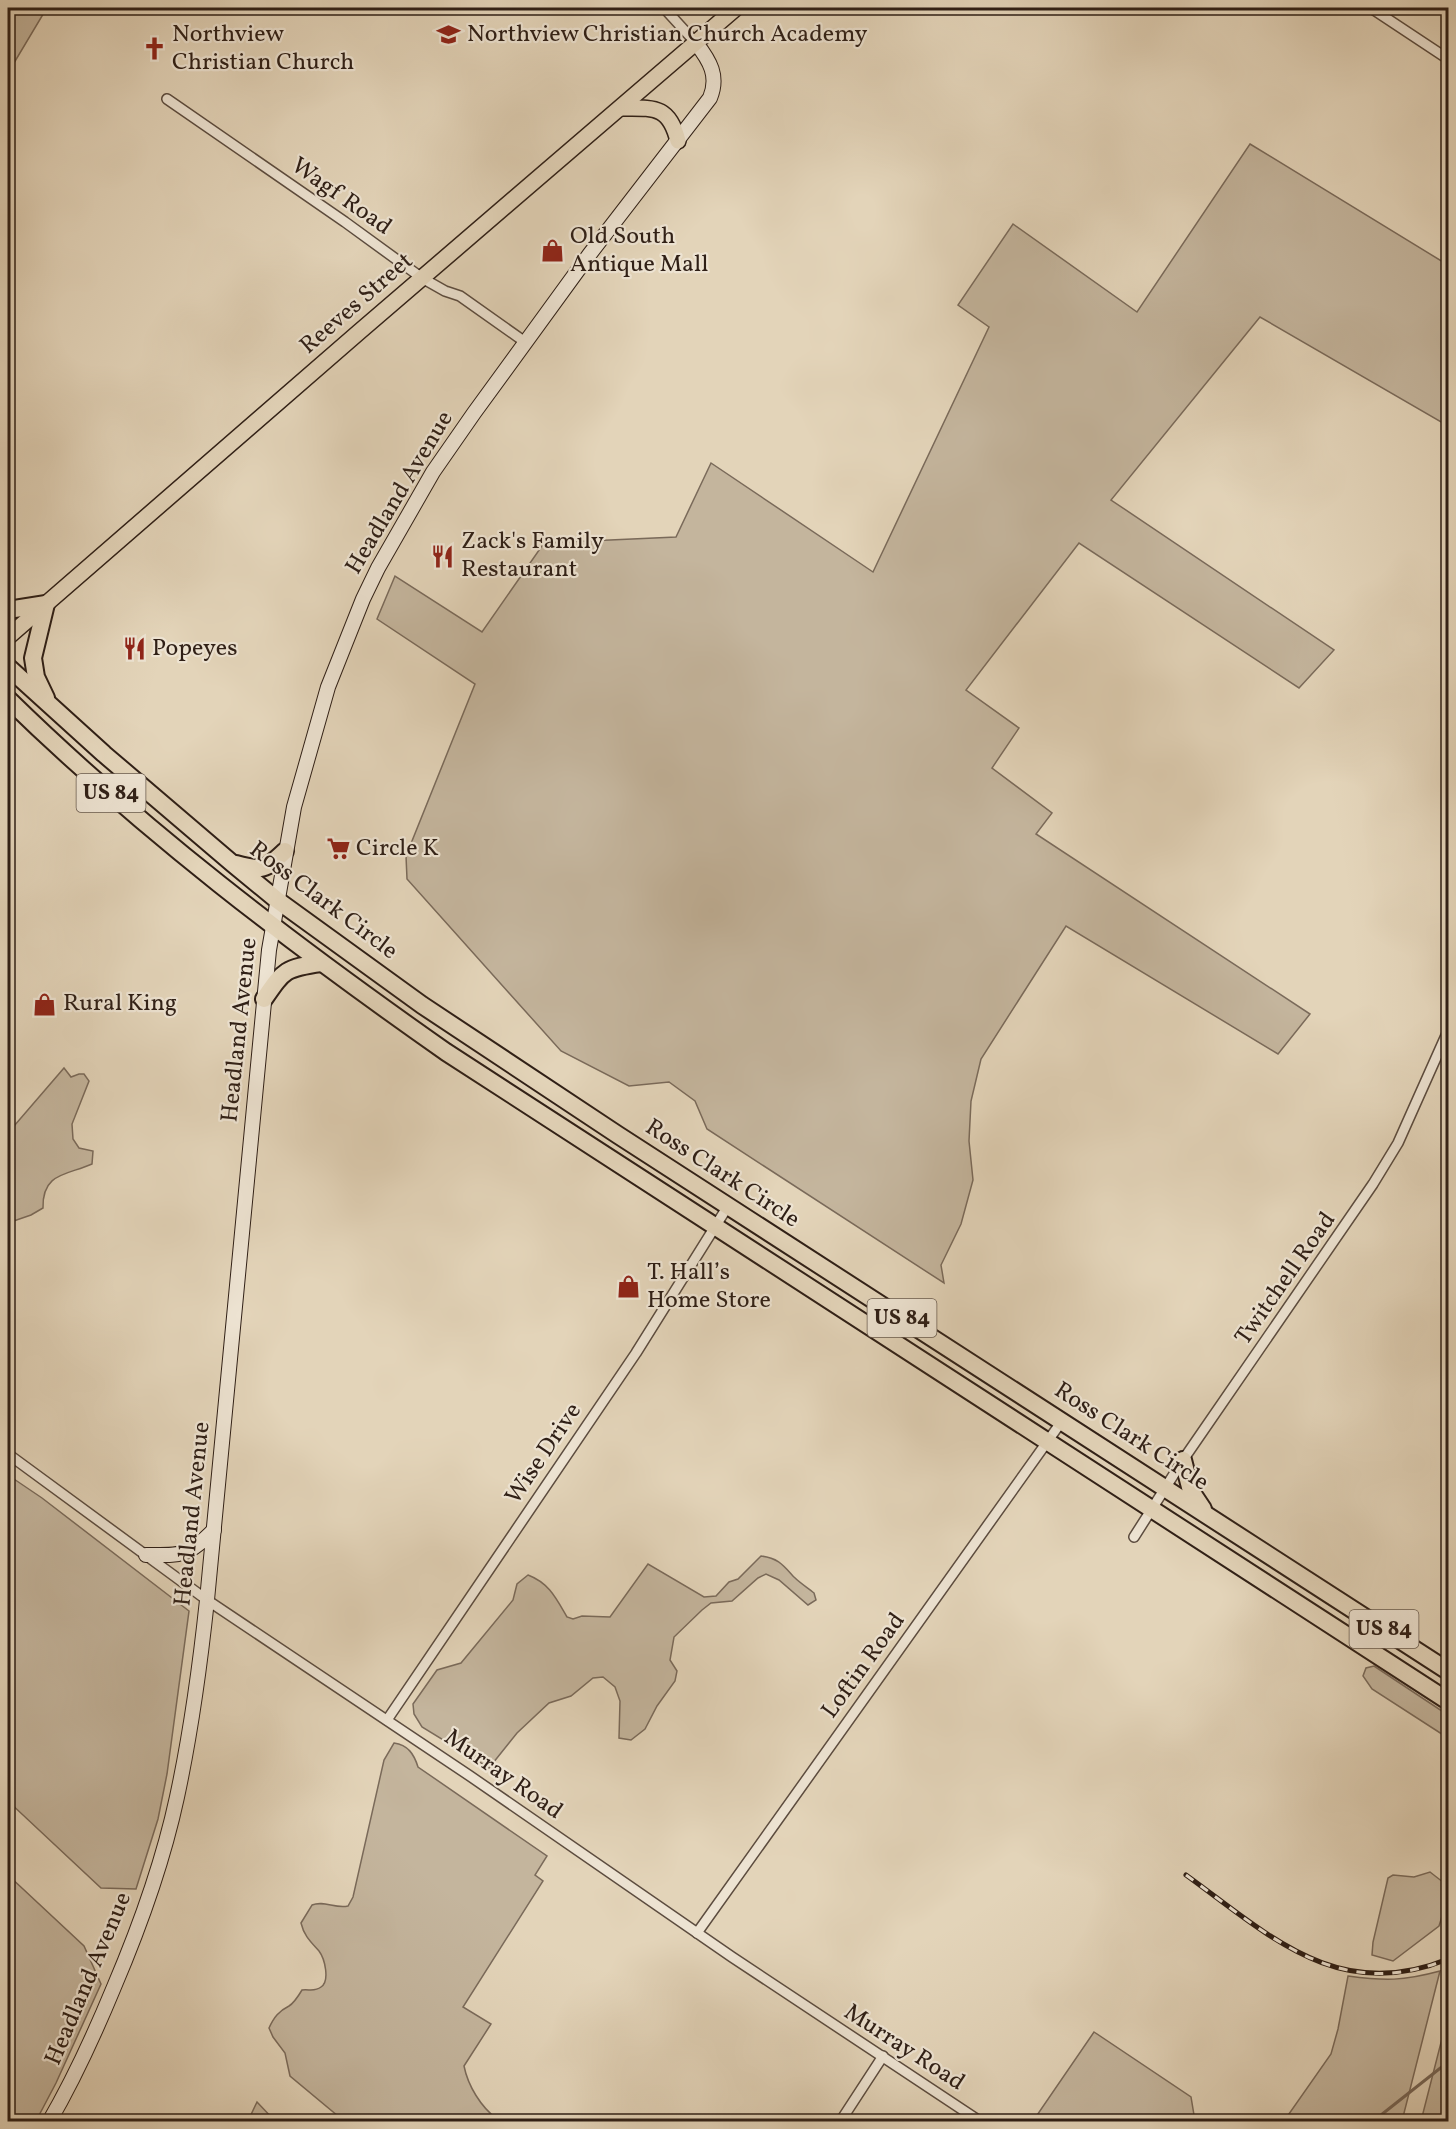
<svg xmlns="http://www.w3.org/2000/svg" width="1456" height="2129" viewBox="0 0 1456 2129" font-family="Vollkorn,serif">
<rect width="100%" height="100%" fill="#e3d4b9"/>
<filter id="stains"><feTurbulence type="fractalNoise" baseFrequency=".00333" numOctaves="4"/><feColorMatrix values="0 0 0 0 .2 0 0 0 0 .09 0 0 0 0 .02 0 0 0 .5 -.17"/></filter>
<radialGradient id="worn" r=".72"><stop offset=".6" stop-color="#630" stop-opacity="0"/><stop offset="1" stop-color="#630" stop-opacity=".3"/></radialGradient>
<!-- green -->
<g fill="#c4b59d" stroke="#7a6a5a" stroke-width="1.5">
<path d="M8,8H39L45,11L8,73Z"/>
<path d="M1250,144L1448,265V426L1260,317L1111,500L1334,650L1299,688L1079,543L966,690L1019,728L992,768L1052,813L1036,834L1310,1014L1278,1054L1066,926L981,1059L971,1101L969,1141L973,1180L961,1224L941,1265L944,1283L707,1129L695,1101L669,1082L629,1086L561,1051L407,879L406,856L475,684L377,619L395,576L482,632L544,543L676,537L711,463L873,572L989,327L958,305L1013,224L1137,312Z"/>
<path d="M64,1068L71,1077L79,1074H84L89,1081L72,1124L73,1139L79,1148L93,1151L92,1164C68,1175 42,1172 43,1208L31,1215L8,1223V1133Z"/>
<path d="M8,1475L42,1498L189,1611L167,1774L158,1819L136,1889L101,1888L8,1801Z"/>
<path d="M761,1556C778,1558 783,1565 794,1577C800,1583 808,1588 814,1593L816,1600L808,1605L779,1580L766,1574L758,1578L732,1601L711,1603L702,1610L674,1637L670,1660L677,1671L675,1681L657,1706L645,1729L631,1740L619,1738L620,1701L615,1687L603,1677L593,1678L571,1696L549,1703L517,1733L489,1768L422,1727L414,1714L413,1704L437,1670L461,1663L513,1600L517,1584L528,1575C549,1583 556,1598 567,1617L573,1619L582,1616L610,1617L648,1564L704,1597L716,1596L729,1582L738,1579Z"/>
<path d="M1374,1666L1448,1715V1738L1372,1689L1363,1676L1366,1668Z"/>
<path d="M394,1743C408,1745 414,1754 418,1767L547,1856L535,1875L543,1881L463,2007L491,2024L464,2066C468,2086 481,2107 497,2119V2121H344L290,2076L285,2053L273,2037L269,2028C274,2017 279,2011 289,2006C294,2003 299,1995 302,1990C309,1989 315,1992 321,1987C330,1981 325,1959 319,1951C311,1942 304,1936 301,1923L312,1905C324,1900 335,1909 348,1906L353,1897L384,1760Z"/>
<path d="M1430,1872L1448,1886V1897L1439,1926L1393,1961L1372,1955L1373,1942L1388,1878L1393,1875L1414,1877Z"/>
<path d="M8,1875L84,1946L101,1984L56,2083L36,2121H8Z"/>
<path d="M1440,1971L1402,2121H1284L1331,2054L1338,2029L1348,1976C1385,1981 1403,1981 1440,1971Z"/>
<path d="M1448,2015V2121H1421Z"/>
<path d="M1094,2032L1191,2097L1194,2115L1187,2122L1033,2121Z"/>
<path d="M257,2102L275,2121H248Z"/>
</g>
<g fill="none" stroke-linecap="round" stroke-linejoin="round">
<!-- stream -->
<path stroke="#766657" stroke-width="3" d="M1368,2122L1381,2115L1448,2062"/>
<defs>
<g id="street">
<path d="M664,8L696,43"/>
<path d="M1371,8L1448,59"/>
<path d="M167,99L345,222L422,278L445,291L460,296L525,342"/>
<path d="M8,1454L207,1600L470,1776L732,1957L981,2122"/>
<path d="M1134,1537L1183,1460L1373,1184L1398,1143L1448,1031"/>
<path d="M387,1720L636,1353L728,1206"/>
<path d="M697,1933L1062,1421"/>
<path d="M840,2122L883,2056"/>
</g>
<g id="secondary">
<path d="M146,1555C183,1555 187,1557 214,1530"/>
<path d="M49,2122C74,2079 95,2033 114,1987C140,1926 163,1862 177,1797C191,1732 200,1666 207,1600L269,950L294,807L328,687L363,599L378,568L433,472L474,413L589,255L710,98C719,76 710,61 696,43"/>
</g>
<g id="primary">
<path d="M621,108C654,108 669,105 678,141"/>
<path d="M8,637L359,332L736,8"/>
</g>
<g id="highway">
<path d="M8,610L46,604L33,658L36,677L46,698"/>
<path d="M8,667L104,754L233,864L277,900L422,1005L618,1135L1448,1671"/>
<path d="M8,699C142,830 292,944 446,1052L1448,1701"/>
<path d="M236,864C263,871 264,871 285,851"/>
<path d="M264,999C284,970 285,968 321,963"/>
<path d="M1183,1460L1191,1491L1203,1509"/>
</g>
</defs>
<!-- street casing -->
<use href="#street" stroke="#5c4c3f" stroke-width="12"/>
<!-- secondary casing -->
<use href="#secondary" stroke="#2f1f16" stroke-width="16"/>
<!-- primary casing -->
<use href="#primary" stroke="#2f1f16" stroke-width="18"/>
<!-- highway casing -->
<use href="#highway" stroke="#2f1f16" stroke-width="20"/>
<!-- street -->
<use href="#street" stroke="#ede3d2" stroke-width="9"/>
<!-- secondary -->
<use href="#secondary" stroke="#ede3d2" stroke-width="14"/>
<!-- primary -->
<use href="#primary" stroke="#e3d4b9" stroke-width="15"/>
<!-- highway -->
<use href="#highway" stroke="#e3d4b9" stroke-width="16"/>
<defs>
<path id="rail" d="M1186,1875C1269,1935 1338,2004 1448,1959"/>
</defs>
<!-- rail casing -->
<use href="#rail" stroke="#2f1f16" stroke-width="5"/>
<!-- rail -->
<use href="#rail" stroke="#ede3d2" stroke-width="3" stroke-dasharray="9" stroke-linecap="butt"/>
</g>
<!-- icons -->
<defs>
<symbol id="school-bare" viewBox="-9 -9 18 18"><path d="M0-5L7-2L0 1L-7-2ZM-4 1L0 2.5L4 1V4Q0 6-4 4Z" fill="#8f2418" stroke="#ede3d2" stroke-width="2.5" paint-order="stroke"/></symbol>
<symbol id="church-bare" viewBox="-9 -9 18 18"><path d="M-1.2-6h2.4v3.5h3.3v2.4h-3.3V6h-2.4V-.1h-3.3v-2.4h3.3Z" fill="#8f2418" stroke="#ede3d2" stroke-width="2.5" paint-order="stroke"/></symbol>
<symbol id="shop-bare" viewBox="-9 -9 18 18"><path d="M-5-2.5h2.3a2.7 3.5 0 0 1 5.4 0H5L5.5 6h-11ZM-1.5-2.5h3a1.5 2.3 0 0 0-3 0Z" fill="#8f2418" stroke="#ede3d2" stroke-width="2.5" paint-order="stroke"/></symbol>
<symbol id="restaurant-bare" viewBox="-9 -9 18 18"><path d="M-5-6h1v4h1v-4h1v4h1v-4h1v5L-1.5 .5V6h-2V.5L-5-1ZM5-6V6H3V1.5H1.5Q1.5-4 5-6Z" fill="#8f2418" stroke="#ede3d2" stroke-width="2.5" paint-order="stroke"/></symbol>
<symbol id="supermarket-bare" viewBox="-9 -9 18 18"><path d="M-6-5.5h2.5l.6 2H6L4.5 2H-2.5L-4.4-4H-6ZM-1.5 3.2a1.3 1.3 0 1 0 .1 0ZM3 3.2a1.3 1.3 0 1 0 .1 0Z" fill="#8f2418" stroke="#ede3d2" stroke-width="2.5" paint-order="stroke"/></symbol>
</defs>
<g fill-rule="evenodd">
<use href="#school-bare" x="432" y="18" width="33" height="33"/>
<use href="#church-bare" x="138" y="32" width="33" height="33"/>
<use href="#shop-bare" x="536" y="234" width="33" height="33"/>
<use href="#restaurant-bare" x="426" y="540" width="33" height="33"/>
<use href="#restaurant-bare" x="118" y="632" width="33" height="33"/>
<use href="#supermarket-bare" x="322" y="832" width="33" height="33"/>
<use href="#shop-bare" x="28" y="988" width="33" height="33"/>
<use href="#shop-bare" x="612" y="1270" width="33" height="33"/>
</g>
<g text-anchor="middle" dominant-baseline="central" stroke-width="4.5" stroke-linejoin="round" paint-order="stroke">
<!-- shield labels -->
<g fill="#ede3d2" stroke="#685a4e" stroke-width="1.5">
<rect x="76.5" y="774" width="69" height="38" rx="4.5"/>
<rect x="867.5" y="1299" width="69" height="38" rx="4.5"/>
<rect x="1349.5" y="1610" width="69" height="38" rx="4.5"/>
</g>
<g font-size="22" font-weight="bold" fill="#2f1f16">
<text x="111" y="793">US 84</text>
<text x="902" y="1318">US 84</text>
<text x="1384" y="1629">US 84</text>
</g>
<!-- poi labels -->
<g font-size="24" fill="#2f1f16" stroke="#ede3d2" text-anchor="start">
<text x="172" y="35">Northview<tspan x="172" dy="28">Christian Church</tspan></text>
<text x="467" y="35">Northview Christian Church Academy</text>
<text x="570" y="237">Old South<tspan x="570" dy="28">Antique Mall</tspan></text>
<text x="461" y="542">Zack's Family<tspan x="461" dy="28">Restaurant</tspan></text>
<text x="152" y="649">Popeyes</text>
<text x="356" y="849">Circle K</text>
<text x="63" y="1004">Rural King</text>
<text x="647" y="1273">T. Hall’s<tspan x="647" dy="28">Home Store</tspan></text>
</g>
<!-- street labels -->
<g font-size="24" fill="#2f1f16" stroke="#ede3d2">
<text transform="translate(341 197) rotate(35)">Wagf Road</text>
<text transform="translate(357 304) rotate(-41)">Reeves Street</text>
<text transform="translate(400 493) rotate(-59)">Headland Avenue</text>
<text transform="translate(323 901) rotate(37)">Ross Clark Circle</text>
<text transform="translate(240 1030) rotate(-84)">Headland Avenue</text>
<text transform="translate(722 1174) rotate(33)">Ross Clark Circle</text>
<text transform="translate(1286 1279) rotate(-55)">Twitchell Road</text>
<text transform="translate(1131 1437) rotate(33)">Ross Clark Circle</text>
<text transform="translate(544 1454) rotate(-56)">Wise Drive</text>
<text transform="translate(193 1514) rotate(-84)">Headland Avenue</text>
<text transform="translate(864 1666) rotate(-54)">Loftin Road</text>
<text transform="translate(503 1775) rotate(35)">Murray Road</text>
<text transform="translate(89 1979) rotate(-67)">Headland Avenue</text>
<text transform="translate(904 2048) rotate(33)">Murray Road</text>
</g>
</g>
<!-- margin -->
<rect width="1456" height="2129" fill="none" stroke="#e3d4b9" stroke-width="30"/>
<rect x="9" y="9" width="1438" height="2111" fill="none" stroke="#2f1f16" stroke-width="3"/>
<rect x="15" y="15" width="1426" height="2099" fill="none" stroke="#2f1f16" stroke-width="1.5"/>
<rect width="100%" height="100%" filter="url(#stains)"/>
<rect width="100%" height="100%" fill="url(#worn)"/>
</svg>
